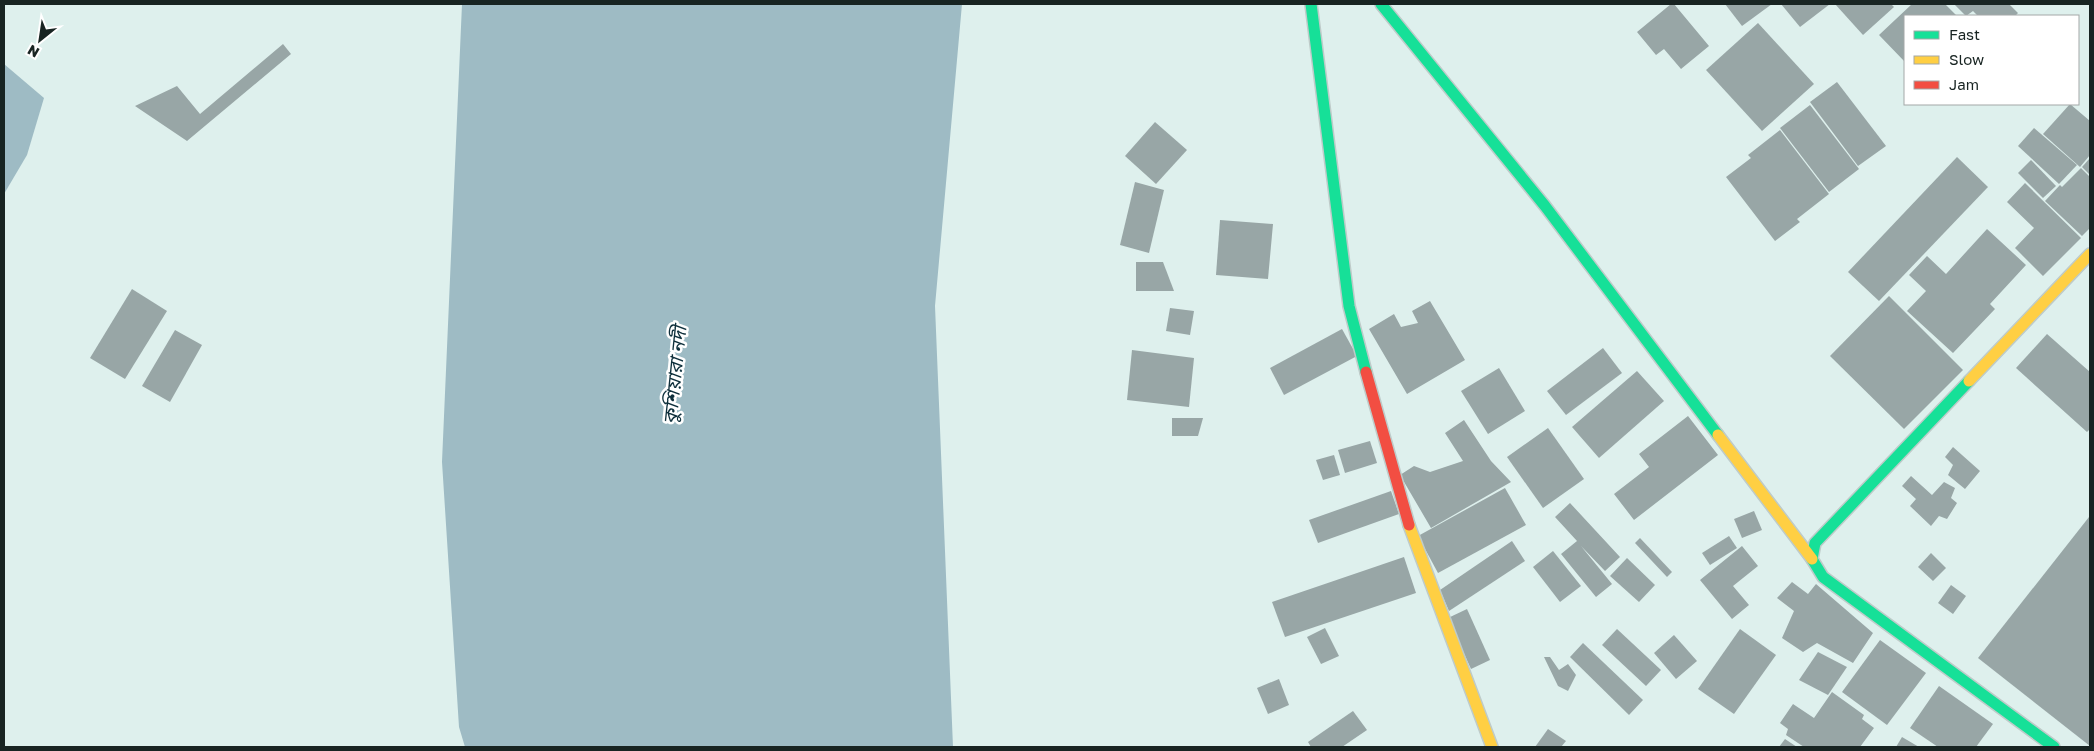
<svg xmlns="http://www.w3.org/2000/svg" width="2094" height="751" viewBox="0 0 2094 751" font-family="'Golos Text','Noto Sans Bengali',sans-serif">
<rect width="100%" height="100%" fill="#def0ed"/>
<!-- water -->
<g fill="#9ebbc4">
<path d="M462,4H962L935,306L953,747H465L459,727L442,462Z"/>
<path d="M4,64L44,98L27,155L4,194Z"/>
</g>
<!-- building -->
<g fill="#98a6a6">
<path d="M1671,4H1674L1709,46L1681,69L1664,49L1656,55L1637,32Z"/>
<path d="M1725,4H1772L1742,26Z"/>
<path d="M1781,4H1830L1800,27Z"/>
<path d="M1835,4H1891L1894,7L1863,35Z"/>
<path d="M1912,4H1945L1957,16H1905V62L1879,35Z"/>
<path d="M1954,4H2009L2018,13L2015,16H1978L1973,11L1966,16Z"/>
<path d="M1758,23L1814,84L1762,131L1706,70Z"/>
<path d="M283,44L291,54L187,141L135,106L177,86L200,114Z"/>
<path d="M1837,82L1886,146L1858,166L1810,102Z"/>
<path d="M2070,104L2090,121V155L2080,167L2043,134Z"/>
<path d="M1810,105L1859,169L1829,192L1780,128Z"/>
<path d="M1155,122L1187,150L1156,184L1125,156Z"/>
<path d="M2034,128L2077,165L2059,184L2018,146Z"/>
<path d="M1780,130L1829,194L1797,219L1800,222L1775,241L1726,177L1751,158L1748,155Z"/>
<path d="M1957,157L1988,187L1879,301L1848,272Z"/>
<path d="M2090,158V175L2082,167Z"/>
<path d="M2031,160L2056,186L2043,198L2018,173Z"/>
<path d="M2081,168L2090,177V228L2082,236L2045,201L2060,185L2062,187Z"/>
<path d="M1135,182L1164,190L1149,253L1120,245Z"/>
<path d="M2025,183L2081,238L2043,276L2015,248L2034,228L2007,202Z"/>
<path d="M1220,220L1273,224L1268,279L1216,275Z"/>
<path d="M1987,229L2026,265L1990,304L1995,309L1953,353L1907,311L1926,291L1909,275L1927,256L1946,274Z"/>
<path d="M1136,262H1163L1174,291H1136Z"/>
<path d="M132,289L167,311L125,379L90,358Z"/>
<path d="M1889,296L1963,370L1904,429L1830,356Z"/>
<path d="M1430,301L1465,360L1407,394L1369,329L1394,314L1401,327L1418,323L1412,311Z"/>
<path d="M1170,308L1194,311L1190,335L1166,331Z"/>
<path d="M1342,329L1357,356L1284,395L1270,368Z"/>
<path d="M175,330L202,345L170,402L142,386Z"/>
<path d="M2047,334L2090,372V429L2087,432L2016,368Z"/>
<path d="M1603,348L1622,373L1566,415L1547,391Z"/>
<path d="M1132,350L1194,358L1189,407L1127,400Z"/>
<path d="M1499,368L1525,411L1488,434L1461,391Z"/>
<path d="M1637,371L1664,401L1599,458L1572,427Z"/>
<path d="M1688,416L1718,455L1634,520L1614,494L1649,467L1639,454Z"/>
<path d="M1172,418H1203L1198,436H1172Z"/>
<path d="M1464,420L1491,461L1511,482L1431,528L1400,475L1414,466L1430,472L1463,461L1445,433Z"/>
<path d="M1548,428L1584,479L1543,508L1507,457Z"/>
<path d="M1370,441L1377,463L1345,473L1338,450Z"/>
<path d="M1953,447L1980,471L1965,489L1948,475L1953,465L1945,457Z"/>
<path d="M1334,455L1340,475L1323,480L1316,460Z"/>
<path d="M1911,476L1932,495L1944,482L1955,488L1951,498L1957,503L1947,519L1939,516L1931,526L1910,506L1916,499L1902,486Z"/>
<path d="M1505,488L1526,525L1438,573L1418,536Z"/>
<path d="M1391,491L1399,514L1318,543L1309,520Z"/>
<path d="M1570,503L1620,557L1605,571L1581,546L1612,584L1596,597L1561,554L1577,541L1555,517Z"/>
<path d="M1754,511L1762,530L1742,538L1734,519Z"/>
<path d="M2089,517L2090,518V746L1978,658Z"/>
<path d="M1729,536L1737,548L1710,565L1702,553Z"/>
<path d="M1640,538L1672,572L1667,577L1635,543Z"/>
<path d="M1512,541L1525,561L1449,611L1440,590Z"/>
<path d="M1742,546L1758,566L1733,586L1749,605L1732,619L1700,580Z"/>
<path d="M1553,551L1581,586L1560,602L1533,567Z"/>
<path d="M1931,553L1946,568L1933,581L1918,567Z"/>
<path d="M1404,557L1416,593L1285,637L1272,602Z"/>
<path d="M1627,558L1655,585L1639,602L1610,576Z"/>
<path d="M1792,582L1808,594L1816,584L1873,633L1853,663L1817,643L1803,652L1782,638L1794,611L1777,598Z"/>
<path d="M1951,585L1966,596L1953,614L1938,603Z"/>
<path d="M1467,609L1490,660L1471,669L1448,618Z"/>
<path d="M1325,628L1339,656L1321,664L1307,637Z"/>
<path d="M1617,629L1661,670L1646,686L1602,645Z"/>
<path d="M1740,629L1776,655L1734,714L1698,689Z"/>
<path d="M1674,635L1697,661L1676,679L1654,653Z"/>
<path d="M1880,640L1926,673L1887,725L1842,692Z"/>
<path d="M1583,643L1643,700L1629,715L1570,657Z"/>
<path d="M1818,652L1847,667L1828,695L1799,680Z"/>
<path d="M1544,657H1550L1559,670L1568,664L1576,675L1568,691L1558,686Z"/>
<path d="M1279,679L1289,705L1268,714L1257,688Z"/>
<path d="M1939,686L1993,724L1976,747H1938L1910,728Z"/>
<path d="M1832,692L1864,715L1862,719L1874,728L1860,747H1804L1786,735L1788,729L1780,723L1793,704L1814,718Z"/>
<path d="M1353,711L1367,730L1342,747H1311L1308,742Z"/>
<path d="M1548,729L1566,741L1561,747H1535Z"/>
<path d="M1902,737L1919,747H1896Z"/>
<path d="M1785,739L1797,747H1779Z"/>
</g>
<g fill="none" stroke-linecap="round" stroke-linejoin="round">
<defs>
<g id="fast">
<path d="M1311,4L1349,306L1366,372"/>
<path d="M1381,4L1545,206L1718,435"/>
<path d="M1969,381L1815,543L1812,559L1823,577L2054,747"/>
</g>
<g id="slow">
<path d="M1969,381L2090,254"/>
<path d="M1718,435L1812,559"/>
<path d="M1409,525L1492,747"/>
</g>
<path id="jam" d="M1366,372L1409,525"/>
</defs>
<!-- fast casing -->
<use href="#fast" stroke="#becbc9" stroke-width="14"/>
<!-- slow casing -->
<use href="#slow" stroke="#becbc9" stroke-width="14"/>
<!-- jam casing -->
<use href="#jam" stroke="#becbc9" stroke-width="14"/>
<!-- fast -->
<use href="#fast" stroke="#16e098" stroke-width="11"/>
<!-- slow -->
<use href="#slow" stroke="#ffcf43" stroke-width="11"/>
<!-- jam -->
<use href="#jam" stroke="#f24e42" stroke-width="11"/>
</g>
<g text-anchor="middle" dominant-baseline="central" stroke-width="5" stroke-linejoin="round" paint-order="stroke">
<!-- water labels -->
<g font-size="19" font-style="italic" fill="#0e2f3b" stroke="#fff">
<text transform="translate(674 375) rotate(-84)">কুশিয়ারা নদী</text>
</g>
</g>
<!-- border -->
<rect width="2094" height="751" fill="none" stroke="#182422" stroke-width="10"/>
<!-- legend -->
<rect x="1904" y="15" width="175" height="90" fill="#ffffff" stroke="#a3a7a7"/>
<rect x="1914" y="31" width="25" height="8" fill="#16e098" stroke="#a3a7a7"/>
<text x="1949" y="40" font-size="15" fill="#182422">Fast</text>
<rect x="1914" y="56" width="25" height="8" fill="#ffcf43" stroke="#a3a7a7"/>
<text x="1949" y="65" font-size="15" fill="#182422">Slow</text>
<rect x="1914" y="81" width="25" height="8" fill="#f24e42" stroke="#a3a7a7"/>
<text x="1949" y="90" font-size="15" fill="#182422">Jam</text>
<!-- north arrow -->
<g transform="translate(40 40) rotate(210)" stroke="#ffffff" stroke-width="4" paint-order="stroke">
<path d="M0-4L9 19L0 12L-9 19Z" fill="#182422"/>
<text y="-8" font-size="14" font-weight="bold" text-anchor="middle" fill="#182422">N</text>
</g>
</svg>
